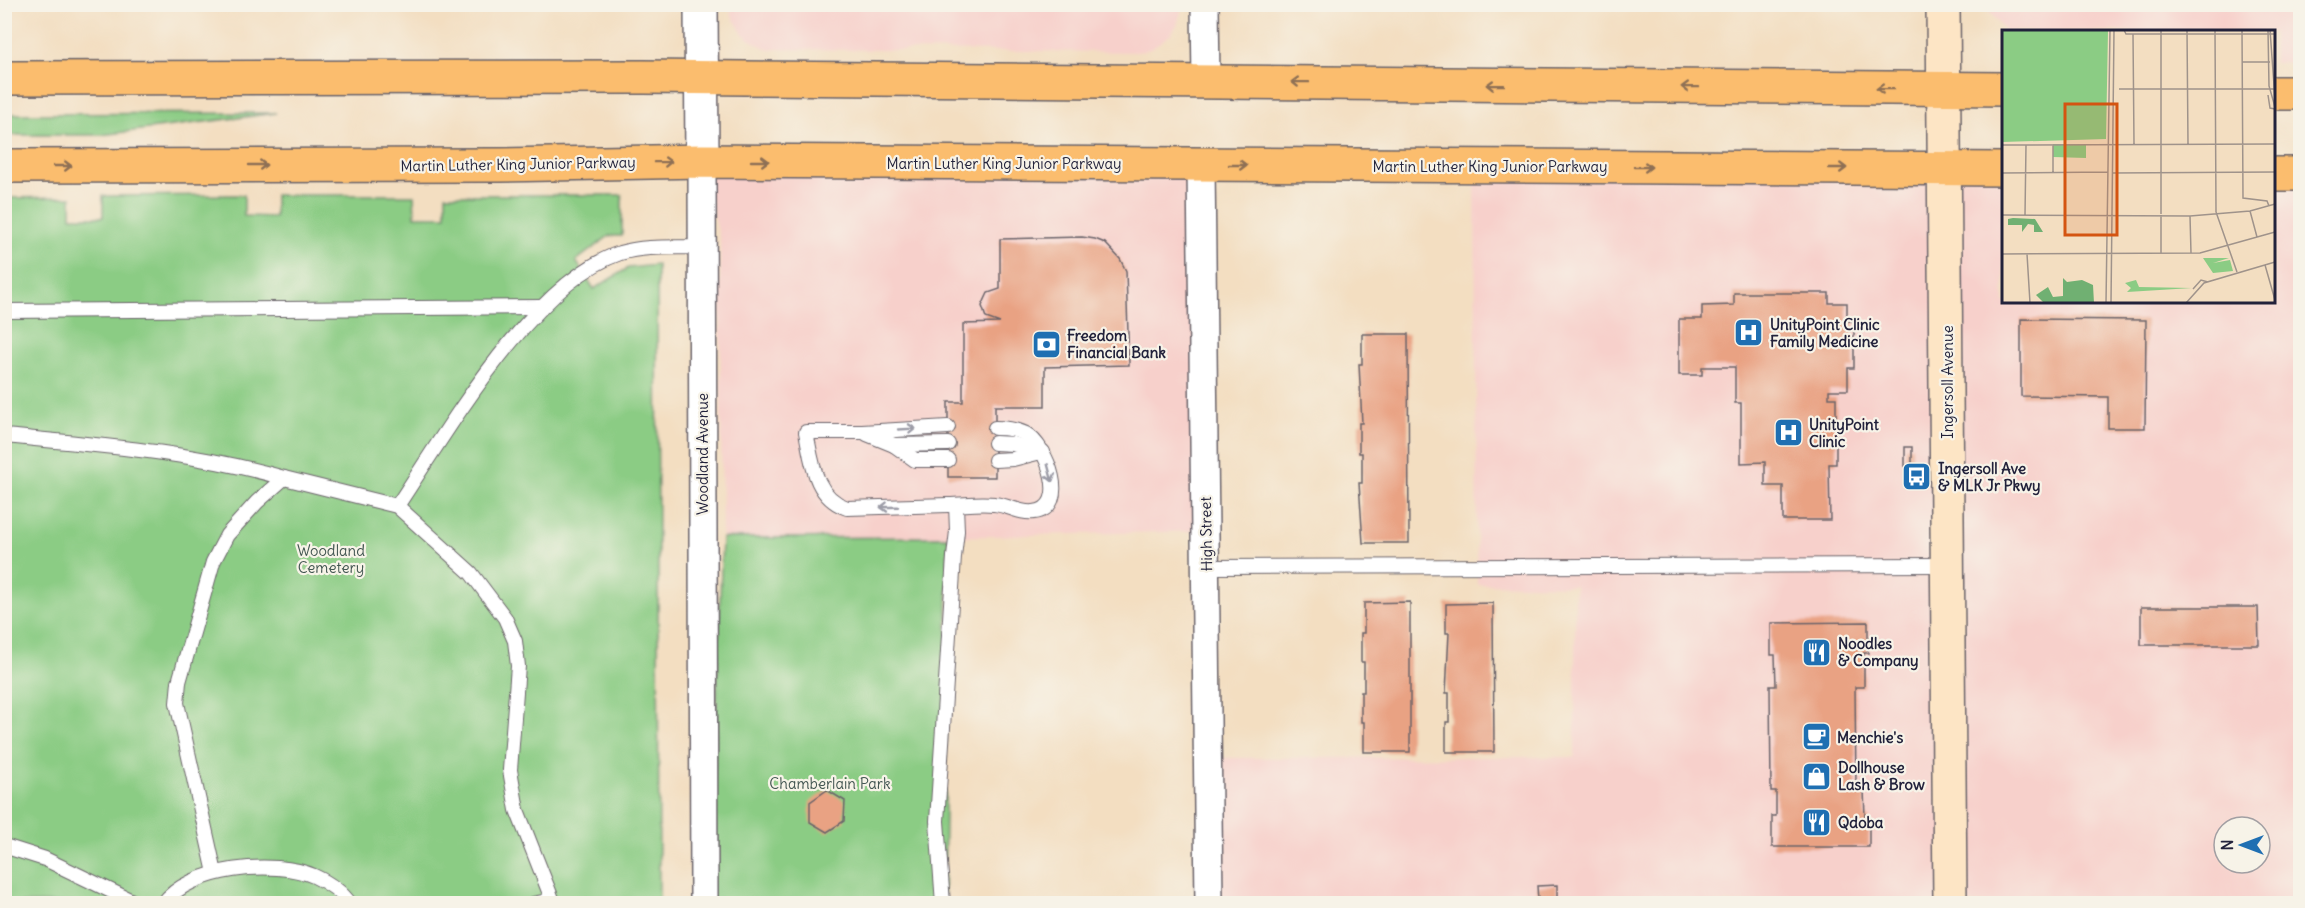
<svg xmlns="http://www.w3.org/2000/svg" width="2305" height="908" viewBox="0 0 2305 908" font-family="Delius,sans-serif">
<rect width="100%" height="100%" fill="#f7f3e8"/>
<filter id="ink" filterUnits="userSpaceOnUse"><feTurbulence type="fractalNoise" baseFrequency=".0167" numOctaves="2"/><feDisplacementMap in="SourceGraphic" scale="12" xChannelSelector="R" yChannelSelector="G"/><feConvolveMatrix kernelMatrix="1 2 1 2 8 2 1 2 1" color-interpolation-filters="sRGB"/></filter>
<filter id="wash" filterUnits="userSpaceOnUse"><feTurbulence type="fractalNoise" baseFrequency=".008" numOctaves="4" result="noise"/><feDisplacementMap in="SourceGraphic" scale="24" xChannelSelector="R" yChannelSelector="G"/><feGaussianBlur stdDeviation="1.35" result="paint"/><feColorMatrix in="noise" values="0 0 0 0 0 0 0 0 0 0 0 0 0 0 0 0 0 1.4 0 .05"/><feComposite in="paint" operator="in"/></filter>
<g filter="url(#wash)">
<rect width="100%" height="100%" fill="#f3dec1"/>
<!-- built -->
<g fill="#f7d0cb" fill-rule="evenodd">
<path d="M730,5V4L1183,5L1177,25L1170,35L1150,49L1138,52L768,49L755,43L743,34L732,16Z"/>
<path d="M1984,5H2300V63H2274V32L2005,31Z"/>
<path d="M702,161L1201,165L1206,531L948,537L722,538L720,241Z"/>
<path d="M1475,166L2003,169L2004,302H2274V174H2300V903H1209L1208,758L1575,757V586L1477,584ZM2224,827H2260V863H2224Z"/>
</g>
<!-- green -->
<g fill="#8bcc84" stroke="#567760" stroke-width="1.5">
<path d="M276,113L101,135H5V114Z"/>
<path d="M244,195V216L275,217V195H414L415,216H446V195H622V236H609L576,261L594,289L628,268L657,265L659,903H5L4,198L71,197V217H103V196Z"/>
<path d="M948,537L944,903L710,904L722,538Z"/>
</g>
<g id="blocks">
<!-- building -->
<g fill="#e9a283">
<path d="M1082,237L1095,239L1105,243L1120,259L1126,271L1129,365L1045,367V406H995V477H948V402H963V324L1000,323L986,318L982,306L988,293L1000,289V239Z"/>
<path d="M1734,293H1829V303H1847V321H1854V368H1848V390H1829V398H1836V464H1829L1830,520H1783V486H1765V462L1741,463V403H1735V367H1702V375H1679V319H1702V306L1734,305Z"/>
<path d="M2021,319L2146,320L2145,428H2108V397L2021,396Z"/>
<path d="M1362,334H1408L1409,543H1363L1359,483H1362V453H1359V423H1362L1359,364H1362Z"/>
<rect x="1905" y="447" width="7" height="19"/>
<path d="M1410,602V752H1364V722H1361V692H1364V662H1361V633H1364V603Z"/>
<path d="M1493,603L1494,752H1446V722H1449V693H1446L1449,633H1446V604Z"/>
<path d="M2141,607H2258L2259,645H2141Z"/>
<path d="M1868,622V653H1864V687H1855L1856,790H1864L1865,817H1869V847H1772V816H1776V791H1771L1770,686H1776L1775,655H1771V623Z"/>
<path d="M827,790L845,801L844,821L827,832L810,822V802Z"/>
<path d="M1557,885V900H1538L1537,886Z"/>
</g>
</g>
</g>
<g filter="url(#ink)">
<use href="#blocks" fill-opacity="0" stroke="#6b646a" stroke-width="1.5"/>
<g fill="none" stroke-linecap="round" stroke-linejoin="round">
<defs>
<g id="service">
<path d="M4,311L542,307"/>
<path d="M948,427L862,432H806C812,461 814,497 847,508C880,507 914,506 948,505C963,505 979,502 994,504C1008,505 1020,514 1034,512C1071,508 1047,446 1026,434C1016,429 1006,428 995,428"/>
<path d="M867,434L894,445L948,444"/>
<path d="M4,436C98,445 194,452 284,478"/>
<path d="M995,443L1013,444L1043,452"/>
<path d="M894,445L915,460H948"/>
<path d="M995,460L1013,459L1041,452"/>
<path d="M397,506C448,430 532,283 620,253C646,245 676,248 702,247"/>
<path d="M1206,567L1949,565"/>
<path d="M4,846L45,859L138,904"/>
<path d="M215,873L177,703L179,682L213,562L227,535L257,502L284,478L397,506L471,573L505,618L515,641L518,666L510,770L517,810L554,904"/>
<path d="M163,904C189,867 275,859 314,876C327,882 342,892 350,904"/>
<path d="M533,904L552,900"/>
<path d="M943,904L937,821L954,557L957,531L956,505"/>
</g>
<g id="minor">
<path d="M1205,4L1206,81"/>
<path d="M702,161L704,904"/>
<path d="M1201,165L1209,904"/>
</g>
<path id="tertiary" d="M701,4L702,161"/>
<path id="secondary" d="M1943,4L1950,904"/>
<g id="primary">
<path d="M4,78L643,77L2004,89"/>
<path d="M2274,93H2300"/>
<path d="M4,166L501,165L702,161L2004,169"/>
<path d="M2274,174H2300"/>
</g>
</defs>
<!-- service casing -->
<use href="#service" stroke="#6b646a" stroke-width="16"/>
<!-- minor casing -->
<use href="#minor" stroke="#6b646a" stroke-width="30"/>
<!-- tertiary casing -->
<use href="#tertiary" stroke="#6b646a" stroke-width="36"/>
<!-- secondary casing -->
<use href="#secondary" stroke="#6b646a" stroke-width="36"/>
<!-- primary casing -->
<use href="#primary" stroke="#6b646a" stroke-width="36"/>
<!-- service -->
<use href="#service" stroke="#fff" stroke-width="14"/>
<!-- minor -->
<use href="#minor" stroke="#fff" stroke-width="27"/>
<!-- tertiary -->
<use href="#tertiary" stroke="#fff" stroke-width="33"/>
<!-- secondary -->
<use href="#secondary" stroke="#fde5c5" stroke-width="33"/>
<!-- primary -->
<use href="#primary" stroke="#fbbd6e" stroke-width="33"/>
</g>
<!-- one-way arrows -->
<defs><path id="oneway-shaft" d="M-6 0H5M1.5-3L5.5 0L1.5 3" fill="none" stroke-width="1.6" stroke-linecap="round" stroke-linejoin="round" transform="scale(1.5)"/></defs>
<g stroke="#8e7054">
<use href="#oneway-shaft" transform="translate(1300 82) rotate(-179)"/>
<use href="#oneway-shaft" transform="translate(1495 85) rotate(-179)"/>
<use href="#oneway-shaft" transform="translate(1690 87) rotate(-179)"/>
<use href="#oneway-shaft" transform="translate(1885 89) rotate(-179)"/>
<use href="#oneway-shaft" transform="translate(760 161)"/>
<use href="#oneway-shaft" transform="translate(663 162) rotate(-1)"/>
<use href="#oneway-shaft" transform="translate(258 165)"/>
<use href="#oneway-shaft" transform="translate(1238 165)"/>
<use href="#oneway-shaft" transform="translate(63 166)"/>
<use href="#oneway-shaft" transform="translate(1643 167)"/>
<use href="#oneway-shaft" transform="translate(1838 168)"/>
</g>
<g stroke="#9c9ca7">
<use href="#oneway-shaft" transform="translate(907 429) rotate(-3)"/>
<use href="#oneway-shaft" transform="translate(1050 473) rotate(75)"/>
<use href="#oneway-shaft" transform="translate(889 507) rotate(178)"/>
</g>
</g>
<!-- icons -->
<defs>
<symbol id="hospital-square" viewBox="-11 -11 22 22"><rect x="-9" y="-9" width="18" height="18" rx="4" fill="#1f6fb2" stroke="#f7f3e8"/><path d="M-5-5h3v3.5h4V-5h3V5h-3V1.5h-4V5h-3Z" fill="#fff"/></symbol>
<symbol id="bank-square" viewBox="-11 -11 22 22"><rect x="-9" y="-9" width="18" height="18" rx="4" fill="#1f6fb2" stroke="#f7f3e8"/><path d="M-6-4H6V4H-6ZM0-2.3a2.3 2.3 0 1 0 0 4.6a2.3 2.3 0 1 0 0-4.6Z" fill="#fff"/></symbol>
<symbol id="bus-square" viewBox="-11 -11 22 22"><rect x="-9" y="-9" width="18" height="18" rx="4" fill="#1f6fb2" stroke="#f7f3e8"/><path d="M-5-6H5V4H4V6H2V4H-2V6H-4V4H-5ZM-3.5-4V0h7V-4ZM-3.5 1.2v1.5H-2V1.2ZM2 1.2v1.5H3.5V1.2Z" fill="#fff"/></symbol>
<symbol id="restaurant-square" viewBox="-11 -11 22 22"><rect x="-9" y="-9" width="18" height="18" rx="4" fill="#1f6fb2" stroke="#f7f3e8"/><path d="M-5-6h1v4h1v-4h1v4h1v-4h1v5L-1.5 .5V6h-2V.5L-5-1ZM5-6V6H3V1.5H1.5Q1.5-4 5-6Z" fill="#fff"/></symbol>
<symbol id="cafe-square" viewBox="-11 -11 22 22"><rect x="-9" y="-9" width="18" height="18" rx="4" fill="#1f6fb2" stroke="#f7f3e8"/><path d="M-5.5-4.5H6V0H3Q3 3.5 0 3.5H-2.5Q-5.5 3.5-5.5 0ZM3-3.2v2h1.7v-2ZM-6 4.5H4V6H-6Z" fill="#fff"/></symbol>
<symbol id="shop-square" viewBox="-11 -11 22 22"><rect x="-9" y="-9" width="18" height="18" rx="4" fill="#1f6fb2" stroke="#f7f3e8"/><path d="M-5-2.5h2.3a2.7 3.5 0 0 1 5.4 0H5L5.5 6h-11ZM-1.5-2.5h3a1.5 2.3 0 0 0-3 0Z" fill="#fff"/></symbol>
</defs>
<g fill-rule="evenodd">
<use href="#hospital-square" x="1732" y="316" width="33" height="33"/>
<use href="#bank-square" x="1030" y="328" width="33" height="33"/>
<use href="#hospital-square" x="1772" y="416" width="33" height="33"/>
<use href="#bus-square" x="1900" y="460" width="33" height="33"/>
<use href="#restaurant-square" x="1800" y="636" width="33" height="33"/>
<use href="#cafe-square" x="1800" y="720" width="33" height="33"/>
<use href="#shop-square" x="1800" y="760" width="33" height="33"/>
<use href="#restaurant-square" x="1800" y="806" width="33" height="33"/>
</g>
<g text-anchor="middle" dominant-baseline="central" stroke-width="4.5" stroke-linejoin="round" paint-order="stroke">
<!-- street labels -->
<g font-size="15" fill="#22223b" stroke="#f7f3e8">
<text x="1004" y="163">Martin Luther King Junior Parkway</text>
<text transform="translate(518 164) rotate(-1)">Martin Luther King Junior Parkway</text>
<text x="1490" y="166">Martin Luther King Junior Parkway</text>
<text transform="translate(1947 382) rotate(-90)">Ingersoll Avenue</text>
<text transform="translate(702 454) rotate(-90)">Woodland Avenue</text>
<text transform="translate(1206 534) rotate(-91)">High Street</text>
</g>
<!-- poi labels -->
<g font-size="15" font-weight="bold" fill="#22223b" stroke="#f7f3e8" text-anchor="start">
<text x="1770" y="324">UnityPoint Clinic<tspan x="1770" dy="17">Family Medicine</tspan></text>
<text x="1067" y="335">Freedom<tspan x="1067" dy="17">Financial Bank</tspan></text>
<text x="1809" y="424">UnityPoint<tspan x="1809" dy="17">Clinic</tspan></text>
<text x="1938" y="468">Ingersoll Ave<tspan x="1938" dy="17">&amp; MLK Jr Pkwy</tspan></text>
<text x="1838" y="643">Noodles<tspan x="1838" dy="17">&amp; Company</tspan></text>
<text x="1837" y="737">Menchie's</text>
<text x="1838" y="767">Dollhouse<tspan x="1838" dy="17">Lash &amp; Brow</tspan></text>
<text x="1838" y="822">Qdoba</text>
</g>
<!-- park labels -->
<g font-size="15" fill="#425551" stroke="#f7f3e8">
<text x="331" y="550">Woodland<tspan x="331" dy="17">Cemetery</tspan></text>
<text x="830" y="783">Chamberlain Park</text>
</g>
</g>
<!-- overview -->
<g transform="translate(2002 30)">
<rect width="273" height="273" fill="#f3dec1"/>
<path d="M0,0H106L104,109L0,112ZM51,114L84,115V128L51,127ZM201,228H227L211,233L228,230L231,241L211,243ZM134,250L137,257L190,258L125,262L129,258L123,253Z" fill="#8bcc84"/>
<path d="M11,188L33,189L41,202H32V195L26,194L20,202V195H6V189ZM61,248L65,252L80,250L91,255L92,273H42L34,265L46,257L51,267L61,266Z" fill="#70b072"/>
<path fill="none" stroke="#9f938b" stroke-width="1.5" d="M122,0L124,4H273M159,0V184M185,0L186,114M213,0L214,182M240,0L241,168L265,171L267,176M266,0L267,56L273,77M268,0L273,69M131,4L132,114M240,32H268M117,59H273M266,65L268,78L273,79M0,115L273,114M51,115V143M0,143L106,142M110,143L273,142M248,181L255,207M214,182L235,242M0,185L188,186L248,181L273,174M23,185L24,115M159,185V224M188,186L189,223M0,224L198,223L273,202M25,224L28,273M263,235L273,270M191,259L199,250L206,252M104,273L108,0M109,273L112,0M184,273L202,253L273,232"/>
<path fill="#d45411" fill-opacity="0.15" stroke="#d45411" stroke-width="3" d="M63,74H115V205H63Z"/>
<rect width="273" height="273" fill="none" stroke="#22223b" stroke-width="3"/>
</g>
<!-- margin -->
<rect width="2305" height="908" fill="none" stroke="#f7f3e8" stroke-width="24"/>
<!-- north arrow -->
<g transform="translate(2242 845) rotate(270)"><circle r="28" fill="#f7f3e8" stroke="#a29fa3" stroke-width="1.5"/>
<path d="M0-4.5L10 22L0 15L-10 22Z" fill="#1f6fb2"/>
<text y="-9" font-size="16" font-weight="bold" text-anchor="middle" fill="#22223b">N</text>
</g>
</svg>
